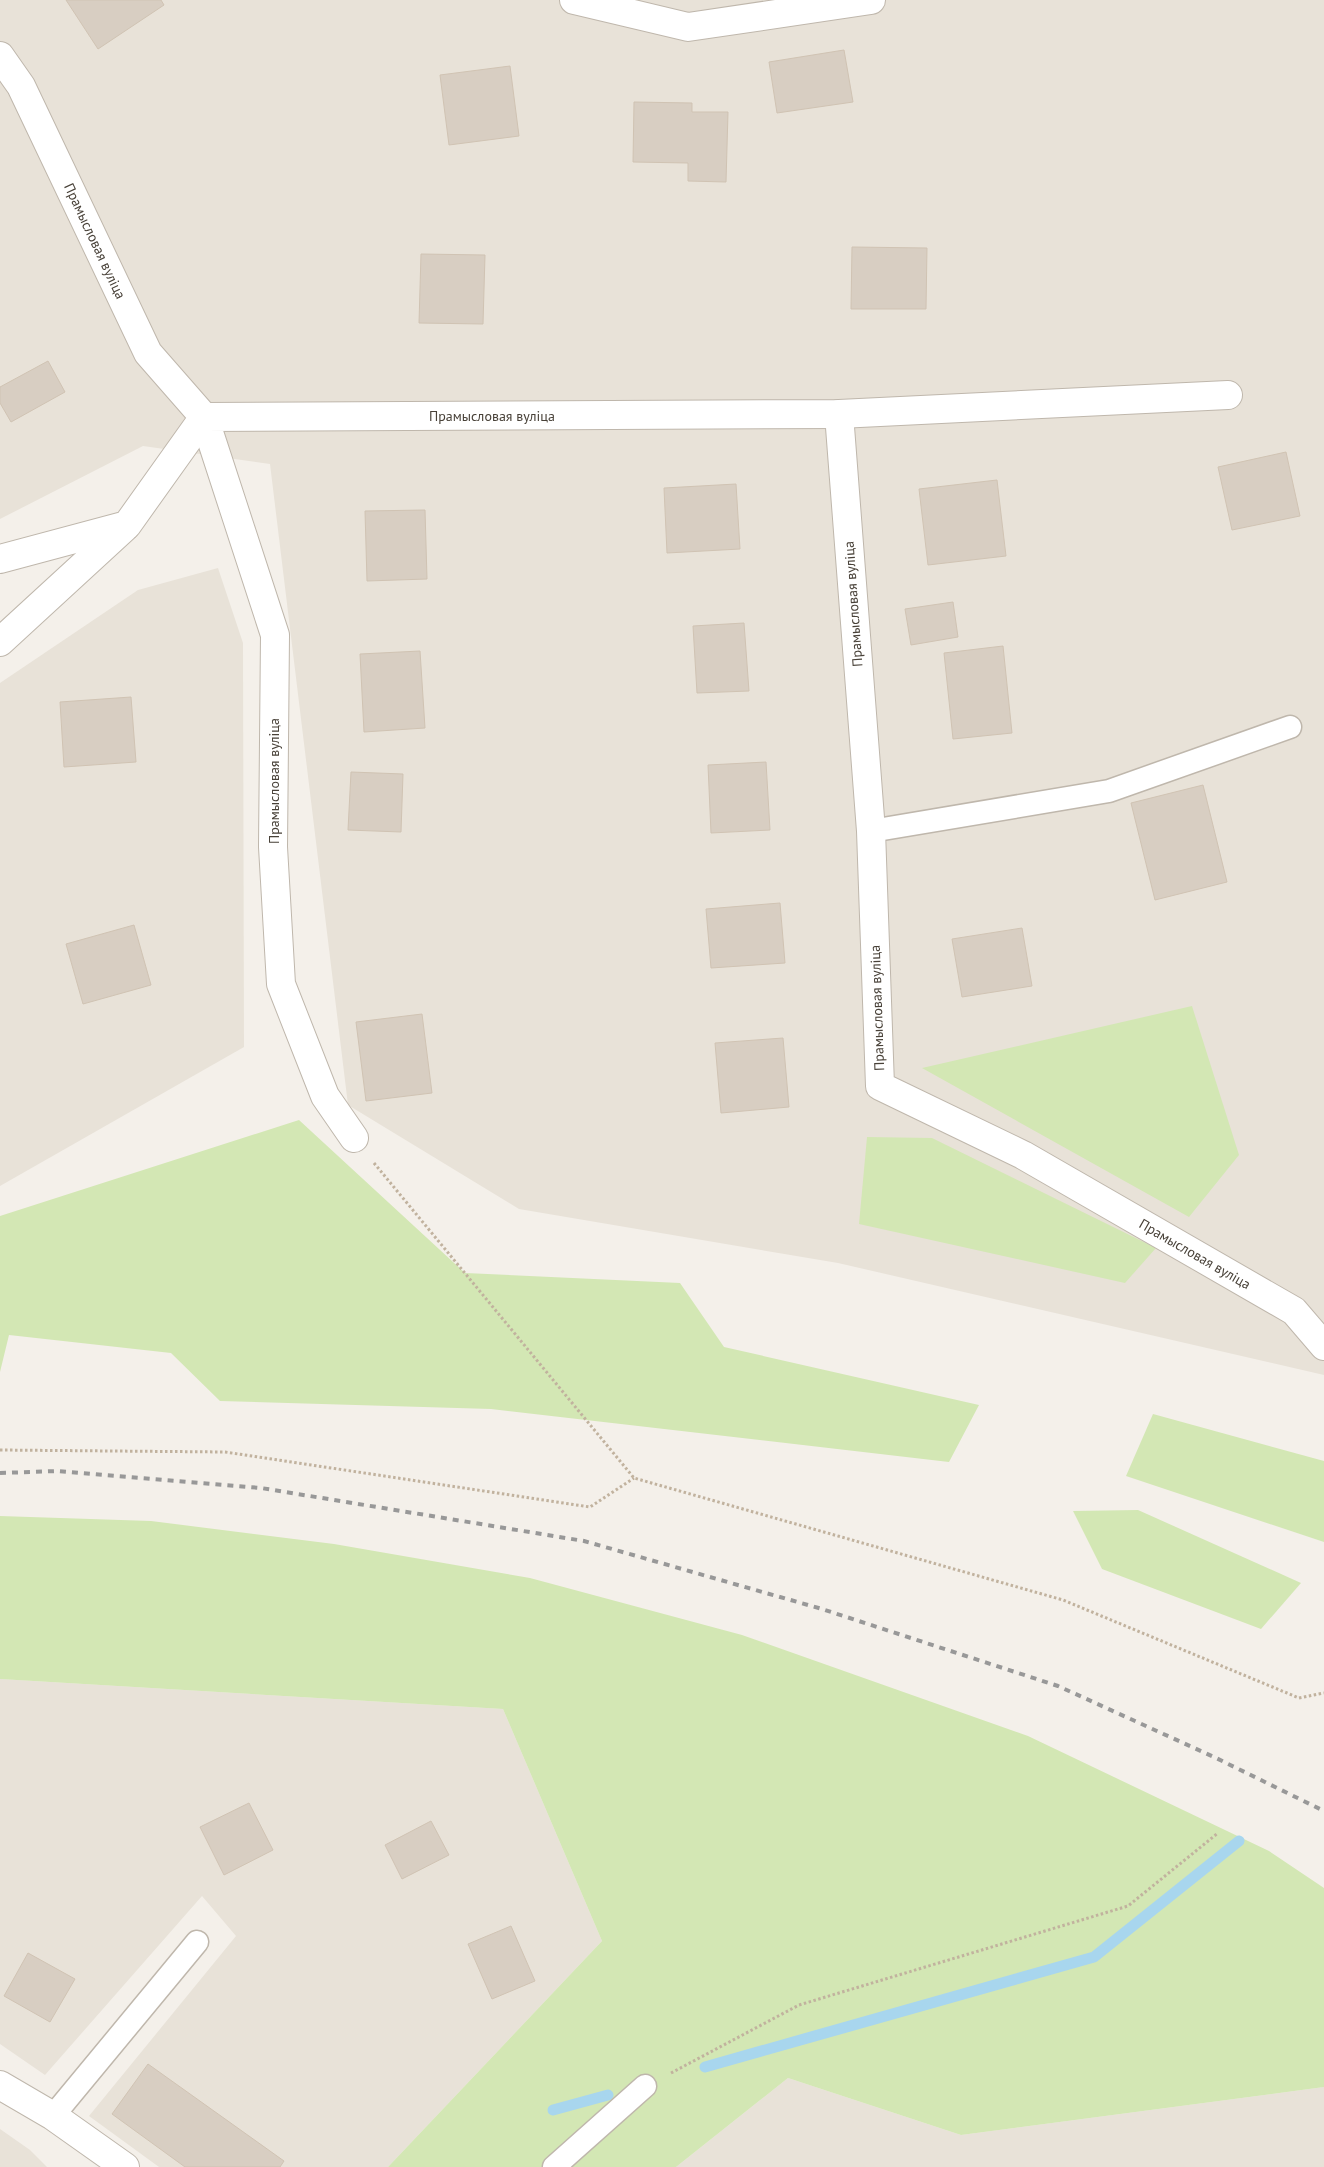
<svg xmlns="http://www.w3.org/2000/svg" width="1324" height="2167" viewBox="0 0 1324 2167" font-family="'PT Sans',sans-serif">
<rect width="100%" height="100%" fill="#f4f0ea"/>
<!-- residential -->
<g fill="#e8e2d8">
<path d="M0,0H1324V1375L838,1263L519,1209L348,1105L270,464L143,446L0,519Z"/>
<path d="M218,568L243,643L244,1047L0,1186V683L138,590Z"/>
<path d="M0,1679L503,1709L602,1941L388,2167H159L89,2116L236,1936L202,1896L45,2075L0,2044Z"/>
<path d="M788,2078L961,2135L1324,2087V2167H676Z"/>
<path d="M0,2129L30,2150L47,2167H0Z"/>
</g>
<!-- green -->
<g fill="#d3e7b4">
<path d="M1192,1006L1239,1155L1189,1217L922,1068Z"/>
<path d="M299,1120L465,1273L680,1283L724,1347L979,1405L949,1462L491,1409L220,1401L171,1353L9,1335L0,1372V1216Z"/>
<path d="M867,1137L932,1138L1156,1248L1125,1283L859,1224Z"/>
<path d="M1153,1414L1324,1461V1542L1126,1476Z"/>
<path d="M1138,1510L1301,1583L1261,1629L1102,1569L1073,1511Z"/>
<path d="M0,1516L151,1521L334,1544L530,1578L742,1635L1028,1736L1269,1851L1324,1888V2087L961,2135L788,2078L676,2167H388L602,1941L503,1709L0,1679Z"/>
</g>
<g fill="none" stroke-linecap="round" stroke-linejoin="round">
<!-- stream -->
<g stroke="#a8d6ee" stroke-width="11">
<path d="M705,2067L1094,1957L1239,1841"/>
<path d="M553,2110L608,2095"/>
</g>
</g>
<!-- building -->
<g fill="#d8cec2" stroke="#d0c3b3">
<path d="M66,0H161L164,5L98,49Z"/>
<path d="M844,50L853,102L777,113L769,62Z"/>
<path d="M510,66L519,136L449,145L440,75Z"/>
<path d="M634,102L692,103V112H728L726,182L688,181V163L633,162Z"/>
<path d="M852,247L927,248L926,309H851Z"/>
<path d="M421,254L485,255L483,324L419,323Z"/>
<path d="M48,361L65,392L11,422L0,403V387Z"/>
<path d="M1286,452L1300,516L1232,530L1218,467Z"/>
<path d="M997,480L1006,556L928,565L919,489Z"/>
<path d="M736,484L740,549L667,553L664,488Z"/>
<path d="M425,510L427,579L367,581L365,511Z"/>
<path d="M953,602L958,637L911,645L905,609Z"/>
<path d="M744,623L749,691L697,693L693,626Z"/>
<path d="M1003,646L1012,733L953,739L944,653Z"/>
<path d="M420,651L425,728L364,732L360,654Z"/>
<path d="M131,697L136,762L64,767L60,702Z"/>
<path d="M766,762L770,830L711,833L708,765Z"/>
<path d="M351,772L403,774L401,832L348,830Z"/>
<path d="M1203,785L1227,882L1155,900L1131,803Z"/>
<path d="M780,903L785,963L711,968L706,909Z"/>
<path d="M134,925L151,985L83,1004L66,944Z"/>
<path d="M1022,928L1032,986L962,997L952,939Z"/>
<path d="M422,1014L432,1093L366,1101L356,1022Z"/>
<path d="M783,1038L789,1107L721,1113L715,1043Z"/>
<path d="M249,1803L273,1850L224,1875L200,1827Z"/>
<path d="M431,1821L449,1855L402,1879L385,1845Z"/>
<path d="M511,1926L535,1981L492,1999L468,1944Z"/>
<path d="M28,1953L75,1979L50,2022L4,1996Z"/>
<path d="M148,2064L284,2161L280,2167H185L112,2114Z"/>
</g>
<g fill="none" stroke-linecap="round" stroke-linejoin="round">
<defs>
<g id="service">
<path d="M871,831L1109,791L1290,727"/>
<path d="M53,2116L197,1942"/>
<path d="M554,2167L645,2086"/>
</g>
<g id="minor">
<path d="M574,0L688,27L871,0"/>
<path d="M0,56L21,86L148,353L204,417L127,525L0,559"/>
<path d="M839,414L871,831L880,1086L1023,1155L1294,1311L1324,1346"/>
<path d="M0,642L124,528"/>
<path d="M354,1138L325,1096L281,984L273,847L275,635L204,417L839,414L1228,395"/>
<path d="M0,2085L53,2116L125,2167"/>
</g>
</defs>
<!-- service casing -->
<use href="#service" stroke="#bfb7ac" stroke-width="25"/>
<!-- minor casing -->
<use href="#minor" stroke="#bfb7ac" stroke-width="30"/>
<!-- path -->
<g stroke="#c1b29e" stroke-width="3" stroke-dasharray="2.5 2.5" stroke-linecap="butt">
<path d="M374,1163L634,1478L1063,1600L1299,1698L1324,1693"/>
<path d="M0,1450L225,1452L590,1507L634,1478"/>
<path d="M671,2073L799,2005L1128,1906L1218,1833"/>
</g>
<!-- service -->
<use href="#service" stroke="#fff" stroke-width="22"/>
<!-- minor -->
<use href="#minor" stroke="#fff" stroke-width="28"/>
<!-- rail -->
<path stroke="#989898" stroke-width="4" stroke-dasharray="6 6" stroke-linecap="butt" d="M0,1473L58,1471L261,1488L584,1541L822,1609L1058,1686L1214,1757L1324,1811"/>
</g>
<g text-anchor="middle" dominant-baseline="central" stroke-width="4" stroke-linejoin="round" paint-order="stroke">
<!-- street labels -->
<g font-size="14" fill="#484138" stroke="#fff">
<text transform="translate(95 241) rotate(65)">Прамысловая вуліца</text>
<text x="492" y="416">Прамысловая вуліца</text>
<text transform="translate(853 604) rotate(-94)">Прамысловая вуліца</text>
<text transform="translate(274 781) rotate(-90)">Прамысловая вуліца</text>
<text transform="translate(877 1008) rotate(-92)">Прамысловая вуліца</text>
<text transform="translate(1195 1254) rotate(30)">Прамысловая вуліца</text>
</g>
</g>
</svg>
